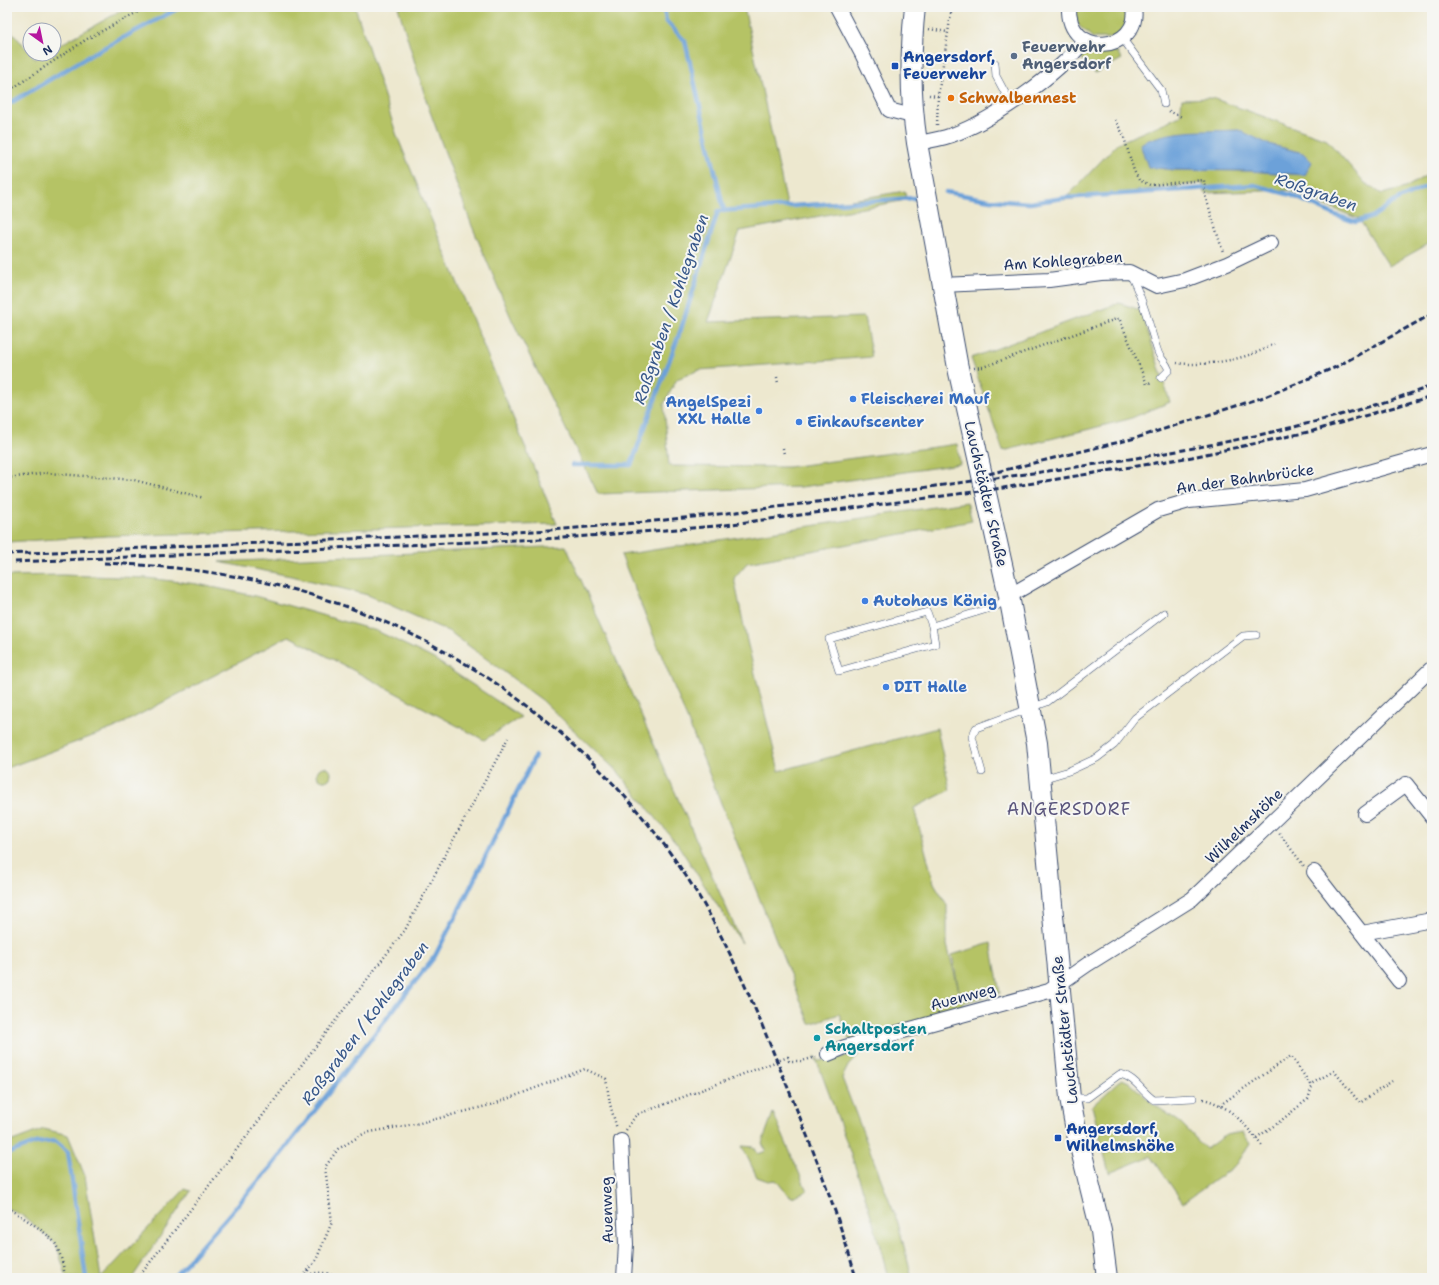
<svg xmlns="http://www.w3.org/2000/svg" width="1439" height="1285" viewBox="0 0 1439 1285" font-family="'Shantell Sans',sans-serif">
<rect width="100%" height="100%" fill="#f6f6f2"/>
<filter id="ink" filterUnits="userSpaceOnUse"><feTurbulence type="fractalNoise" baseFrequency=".025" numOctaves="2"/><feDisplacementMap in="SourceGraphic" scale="8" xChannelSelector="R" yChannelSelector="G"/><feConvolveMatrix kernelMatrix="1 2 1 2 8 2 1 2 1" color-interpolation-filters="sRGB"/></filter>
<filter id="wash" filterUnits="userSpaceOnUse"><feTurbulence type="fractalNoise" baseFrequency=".012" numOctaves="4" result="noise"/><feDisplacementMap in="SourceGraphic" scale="16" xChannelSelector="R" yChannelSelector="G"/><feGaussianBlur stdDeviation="0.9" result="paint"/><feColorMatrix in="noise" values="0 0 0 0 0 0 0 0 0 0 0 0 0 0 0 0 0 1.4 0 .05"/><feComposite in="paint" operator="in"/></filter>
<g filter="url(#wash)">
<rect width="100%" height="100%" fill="#ede8cf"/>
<!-- green -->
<g fill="#b5c365" stroke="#687962" fill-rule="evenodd">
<path d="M128,7H355L397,136L557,524L106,536L7,542V26L35,59L44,54H54V48Z"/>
<path d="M398,7H744L787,205L845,201L905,191L906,200L740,231L708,322L864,317L872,357L699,370L677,379L664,404L669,466L788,467L957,444L960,464L801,487L598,494L512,320L472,226L428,106Z"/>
<path d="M1074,7H1128C1129,18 1125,33 1113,37C1107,39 1099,38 1093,38L1078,25Z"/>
<path d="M1104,50L1117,52L1122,59L1095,73L1080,57L1091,52Z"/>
<path d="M1212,98L1326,139L1365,183L1382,194L1405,188L1432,172V242L1389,266L1359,219L1289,190L1205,193L1203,183L1064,200L1118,143L1180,116L1182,99ZM1239,130L1268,144L1303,153L1305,175L1250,171L1174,170L1148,167L1215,131Z"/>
<path d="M1119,303L1141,310L1170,402L1129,419L1003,451L971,358Z"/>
<path d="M967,502L972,521L747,563L734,578L747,641L779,771L937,728L950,790L914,808L934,883L947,905V945L959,991L952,955L991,943L1000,993L962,1003L964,1011L850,1042L839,1014L810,1024L621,555Z"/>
<path d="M566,546L742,943L678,845L619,773L542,700L450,632L368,595L296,577L219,562Z"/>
<path d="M62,575L147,578L197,584L255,596L377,631L434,659L521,717L484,740L289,636L114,728L7,768V576Z"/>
<circle cx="324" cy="774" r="7"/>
<path d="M859,1054L848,1066L842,1078L898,1223L912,1278H888C870,1202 842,1129 815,1056L819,1061Z"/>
<path d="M1122,1079L1129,1082L1152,1103L1181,1123L1206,1149L1225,1135L1243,1132L1250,1144L1237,1164L1183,1203L1151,1156L1109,1173L1092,1106Z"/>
<path d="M773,1113L807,1191L792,1197L787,1194L776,1180L768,1181L757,1177L742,1146L754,1147L758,1154L766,1151L762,1143Z"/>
<path d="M44,1129L68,1135L85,1176L101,1278L185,1189L191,1191L132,1278H67L56,1244L23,1216L7,1208V1143Z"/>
</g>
<!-- water -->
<path fill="#6ca1d9" stroke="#44689c" d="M1239,130L1268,144L1303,153L1312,162L1305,175L1250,171L1174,170L1148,167L1140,144C1170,128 1206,132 1239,130Z"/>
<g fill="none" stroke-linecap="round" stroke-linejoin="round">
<!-- stream -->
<g stroke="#6ca1d9" stroke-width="4.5">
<path d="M664,7L666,21L685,41L724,211"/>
<path d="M7,105L94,53L181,7"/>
<path d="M946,192L990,200L1030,203L1063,198L1254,185L1291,195L1335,215L1356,222L1372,217L1397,200L1432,184"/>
<path d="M572,465H631L681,329L718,211L914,198"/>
<path d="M7,1154L35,1143L55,1141L68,1152L86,1278"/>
<path d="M173,1278L271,1167L435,956L468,892L535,756"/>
</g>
</g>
</g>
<g filter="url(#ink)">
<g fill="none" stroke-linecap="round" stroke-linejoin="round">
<defs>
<g id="lane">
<path d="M1122,38L1161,90L1164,104"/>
<path d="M995,63L996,76L1011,104"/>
<path d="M1131,276C1144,300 1149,326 1158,352C1160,359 1166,361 1169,370L1161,378"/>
<path d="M932,626L927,612L829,639L839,671L935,644L932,626L997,606L1007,597"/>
<path d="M982,772L972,737L976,728L1047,702L1164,613"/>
<path d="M1042,779L1069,771L1097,758L1114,745L1135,718L1243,636L1256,635"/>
<path d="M1071,1098H1087L1120,1074C1135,1077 1142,1092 1154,1100L1193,1098"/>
</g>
<g id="street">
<path d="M837,7L862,54L889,110L912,116"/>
<path d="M1069,7C1067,60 1142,52 1134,7"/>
<path d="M917,143C929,141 941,139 952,135C994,120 1057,75 1085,40"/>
<path d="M942,285L1049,280L1101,273L1129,272L1157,286L1185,280L1227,264L1271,243"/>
<path d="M1009,596L1158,510L1189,501L1305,490L1432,454"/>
<path d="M1365,814L1406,784L1432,817"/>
<path d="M1314,872L1399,981"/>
<path d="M1362,933L1432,920"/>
<path d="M828,1054L845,1047L1049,991L1088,964L1192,899L1432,668"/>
<path d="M621,1141L626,1244L624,1278"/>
</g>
<path id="secondary" d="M915,7C910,53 910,98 917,143L958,368L1009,596L1037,743L1070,1098L1076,1130L1101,1231L1107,1278"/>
</defs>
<!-- lane casing -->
<use href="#lane" stroke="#3a4b6f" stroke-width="8"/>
<!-- street casing -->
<use href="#street" stroke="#3a4b6f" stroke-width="16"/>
<!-- secondary casing -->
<use href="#secondary" stroke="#3a4b6f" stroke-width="22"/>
<!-- path -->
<g stroke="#3a4b6f" stroke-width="2.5" stroke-dasharray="1 3" stroke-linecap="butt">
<path d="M929,29L948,32"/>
<path d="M7,92L87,39L147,7"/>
<path d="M929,95L938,96"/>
<path d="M1169,111L1182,117"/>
<path d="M1115,120L1123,134L1134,171L1139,180L1150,185L1204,180L1205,195L1223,252"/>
<path d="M937,125L938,96L952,7"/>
<path d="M1177,363C1204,367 1250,359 1274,344"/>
<path d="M974,368L983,367L1119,318L1147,384L1153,381"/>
<path d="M777,377L778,384"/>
<path d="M900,406L922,404"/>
<path d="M783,448L784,455"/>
<path d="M7,478L47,473L134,480L204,498"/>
<path d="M1279,833L1304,866"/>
<path d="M1309,1085L1334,1071L1360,1103L1392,1081"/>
<path d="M1203,1099C1232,1106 1245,1125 1263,1147"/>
<path d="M1220,1105L1291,1056L1312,1087L1308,1099L1278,1123L1256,1138"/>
<path d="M626,1130L636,1115L788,1057L789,1061H802L816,1057"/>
<path d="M7,1208C18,1214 51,1234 56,1245C61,1255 64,1267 65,1278"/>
<path d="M303,1277L316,1260L332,1222L325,1167L338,1149L365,1133L420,1123L494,1104L585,1069L606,1079L610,1104L617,1129"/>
<path d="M138,1278L405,930L508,738"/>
<path d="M300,1278C315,1271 325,1271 339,1278"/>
</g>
<!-- lane -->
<use href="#lane" stroke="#fff" stroke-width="7"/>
<!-- street -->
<use href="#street" stroke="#fff" stroke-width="14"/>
<!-- secondary -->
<use href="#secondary" stroke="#fff" stroke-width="20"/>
<!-- rail -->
<g stroke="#1b2f5e" stroke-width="3" stroke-dasharray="6 3" stroke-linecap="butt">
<path d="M980,476L1136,438L1267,396L1336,367L1432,314"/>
<path d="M7,554L535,531C677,522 817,502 958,483C1119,462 1279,441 1432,386"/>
<path d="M15,562L563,538L717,526L1003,488L1192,457L1313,431L1432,396"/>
<path d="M104,563C178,566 251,575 321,598C469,645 598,744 684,873C725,934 753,1003 781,1071C809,1139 836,1207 856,1278"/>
</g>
</g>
</g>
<!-- markers -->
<circle fill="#5c6f8a" stroke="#f6f6f2" stroke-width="1.5" cx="1014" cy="56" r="4"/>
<g fill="#1a4fb4" stroke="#f6f6f2" stroke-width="1.5">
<rect x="891" y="62" width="8" height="8" rx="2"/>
<rect x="1054" y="1134" width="8" height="8" rx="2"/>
</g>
<circle fill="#e8710a" stroke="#f6f6f2" stroke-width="1.5" cx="951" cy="98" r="4"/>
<g fill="#3f7fe0" stroke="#f6f6f2" stroke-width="1.5">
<circle cx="853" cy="399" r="4"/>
<circle cx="759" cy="411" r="4"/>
<circle cx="799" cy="422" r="4"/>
<circle cx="865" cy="601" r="4"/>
<circle cx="886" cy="687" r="4"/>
</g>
<circle fill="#0f9aa8" stroke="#f6f6f2" stroke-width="1.5" cx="817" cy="1038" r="4"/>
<g text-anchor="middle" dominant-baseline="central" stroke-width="4" stroke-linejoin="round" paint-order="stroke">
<!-- service labels -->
<g font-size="15" font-weight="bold" fill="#4e5e75" stroke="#f6f6f2" text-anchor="start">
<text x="1022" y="47">Feuerwehr<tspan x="1022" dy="17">Angersdorf</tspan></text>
</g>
<!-- transit labels -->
<g font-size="15" font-weight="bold" fill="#164399" stroke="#f6f6f2" text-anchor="start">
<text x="903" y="57">Angersdorf,<tspan x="903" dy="17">Feuerwehr</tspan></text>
<text x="1066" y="1129">Angersdorf,<tspan x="1066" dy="17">Wilhelmshöhe</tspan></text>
</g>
<!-- food labels -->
<g font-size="15" font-weight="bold" fill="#c56008" stroke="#f6f6f2" text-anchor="start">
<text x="959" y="98">Schwalbennest</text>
</g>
<!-- street labels -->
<g font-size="15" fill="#1b2f5e" stroke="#f6f6f2">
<text transform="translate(1063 261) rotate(-4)">Am Kohlegraben</text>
<text transform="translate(1245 479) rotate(-8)">An der Bahnbrücke</text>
<text transform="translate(986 494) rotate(77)">Lauchstädter Straße</text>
<text transform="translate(1244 826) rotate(-44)">Wilhelmshöhe</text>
<text transform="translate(963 997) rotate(-15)">Auenweg</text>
<text transform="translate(1065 1030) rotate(-96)">Lauchstädter Straße</text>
<text transform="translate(607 1210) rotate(-92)">Auenweg</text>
</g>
<!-- shop labels -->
<g font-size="15" font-weight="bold" fill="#366cbe" stroke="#f6f6f2" text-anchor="start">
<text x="861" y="399">Fleischerei Mauf</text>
<text x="751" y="402" text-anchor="end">AngelSpezi<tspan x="751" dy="17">XXL Halle</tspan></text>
<text x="807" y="422">Einkaufscenter</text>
<text x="873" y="601">Autohaus König</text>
<text x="894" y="687">DIT Halle</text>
</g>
<!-- culture labels -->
<g font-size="15" font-weight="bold" fill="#0d838f" stroke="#f6f6f2" text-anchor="start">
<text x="825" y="1029">Schaltposten<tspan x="825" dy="17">Angersdorf</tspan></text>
</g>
<!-- water labels -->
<g font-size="16" font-style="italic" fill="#375789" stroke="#f6f6f2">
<text transform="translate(1316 192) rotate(19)">Roßgraben</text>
<text transform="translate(671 309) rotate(-71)">Roßgraben / Kohlegraben</text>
<text transform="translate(365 1023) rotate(-53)">Roßgraben / Kohlegraben</text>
</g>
<!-- quarter labels -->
<g font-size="17" letter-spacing="1" fill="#5a557c" stroke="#f6f6f2">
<text x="1069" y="809">ANGERSDORF</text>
</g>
</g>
<!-- margin -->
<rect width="1439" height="1285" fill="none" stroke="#f6f6f2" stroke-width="24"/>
<!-- north arrow -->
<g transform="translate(42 42) rotate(147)"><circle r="19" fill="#f6f6f2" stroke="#9ea6b7"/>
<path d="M0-3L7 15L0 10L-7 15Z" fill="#b5179e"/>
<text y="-6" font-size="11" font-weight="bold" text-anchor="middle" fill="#1b2f5e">N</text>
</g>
</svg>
